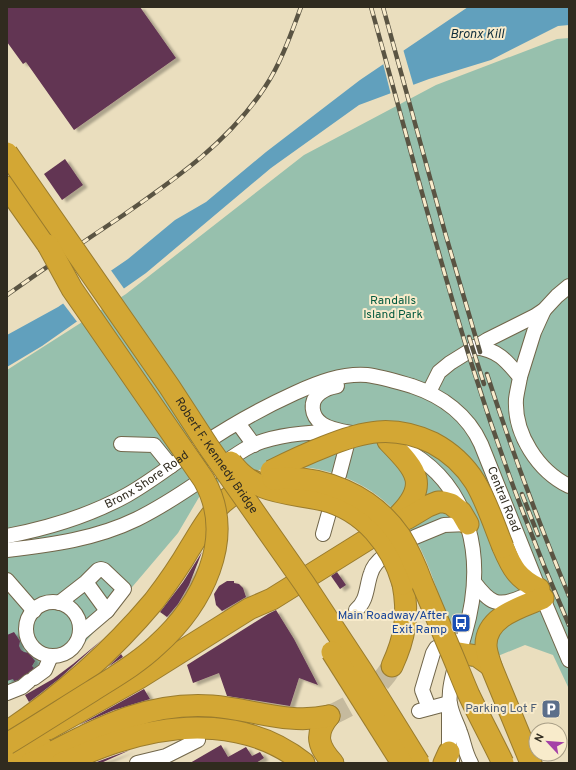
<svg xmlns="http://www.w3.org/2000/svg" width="576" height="770" viewBox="0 0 576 770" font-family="Overpass,sans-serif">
<defs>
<filter id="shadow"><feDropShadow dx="4.5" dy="2.5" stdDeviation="1" flood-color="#0004"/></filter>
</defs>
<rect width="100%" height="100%" fill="#eadebe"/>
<!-- green -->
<path fill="#97c0ad" d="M569,38V689L553,655L525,645L471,667C465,657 458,646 453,635C440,603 432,567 414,537C387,489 332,463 278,467C253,469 229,479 205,487L178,533L82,646L18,684L7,686V370L126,294L304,155L436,85L557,39Z"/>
<!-- water -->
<path fill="#61a0bd" d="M468,7H569V25L558,26L491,60L429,79L359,105L271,168L146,273L42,346L7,367V335L58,307L128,259L175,220L206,202L266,152L360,80Z"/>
<!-- pier -->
<g fill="#eadebe">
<path d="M403,49L414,87L391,95L383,63Z"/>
<path d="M110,269L125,290L78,323L62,302Z"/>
</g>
<!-- building -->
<g fill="#623452" filter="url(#shadow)">
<path d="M7,7H140L176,58L74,130L26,62L23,64L7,42Z"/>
<path d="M65,159L83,185L62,200L44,174Z"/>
<path d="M202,552L189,585L178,604L167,617L160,612L183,582Z"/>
<path d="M337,572L346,585L340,589L331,576Z"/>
<path d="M227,581H234V583L239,584L243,588L246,597L222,611L216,605L214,594L219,586Z"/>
<path d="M276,610L294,639L318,685L299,678L290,706L227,696L219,673L193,683L187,665L268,614Z"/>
<path d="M14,632L20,641L19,646L21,650L24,652L29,653L35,661L32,666L34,668L28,673L18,680L14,681L13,679L7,681V635Z"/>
<path d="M103,639L59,679L29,702L25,695L53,679L73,664Z"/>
<path d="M121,654L123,657L108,667Z"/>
<path d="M144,689L150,699L114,710L79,725Z"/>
<path d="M221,745L228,757L246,747L252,756L260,752L264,758L256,763H190Z"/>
<path d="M130,750L101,763H94L113,756Z"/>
</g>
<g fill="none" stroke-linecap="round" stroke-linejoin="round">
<!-- highway-tunnel -->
<path stroke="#c5ba9e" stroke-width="21" stroke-dasharray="21 10" stroke-linecap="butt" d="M329,716C355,704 377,691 392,666"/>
<defs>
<g id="minor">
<path d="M475,347C498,350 506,360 520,377C519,384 517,391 516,399C514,434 538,471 569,486"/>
<path d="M520,377L534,332L544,310"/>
<path d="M337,386C331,387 325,389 320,393C309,401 311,416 322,424C332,431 347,432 358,434"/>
<path d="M429,392L439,372L450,363L487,340L535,316L544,310L557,296L569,286"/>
<path d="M238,423L254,445"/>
<path d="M121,444L154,445L171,466"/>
<path d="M401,447C473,484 486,560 465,633C460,652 452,671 450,691C450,695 449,700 450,703C451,713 457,723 460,732C464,742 465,753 471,763"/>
<path d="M339,475L350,433"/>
<path d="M323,534L330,509"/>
<path id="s1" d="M7,536C49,528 89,516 127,495C152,481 175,462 200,446C230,426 262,408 295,393C317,383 342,373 367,375C382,377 398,382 412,386C442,396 468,415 481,444L539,589L569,660"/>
<path d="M415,537L444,525L468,524"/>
<path d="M7,550C51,545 96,539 137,519C161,507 184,492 207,476C222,465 237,452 255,444C280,434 309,432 336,432"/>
<path d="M7,580L34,611"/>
<path d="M474,582C490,603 497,608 522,597"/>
<circle cx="53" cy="629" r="27"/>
<path d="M59,603L86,582L98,570L101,569L104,570L124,589L107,611L86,582"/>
<path d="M356,610C368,600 366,586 371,573C373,566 379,560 384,556"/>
<path d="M80,634L107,611"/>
<path d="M34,678L45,670L51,656"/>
<path d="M7,693L22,687L29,681"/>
<path d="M429,708L422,690L433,653L436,648L454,640"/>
<path d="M419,711L449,703V744L452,761"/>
<path d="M137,763L166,756L198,740"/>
</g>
<g id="highway">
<path d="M7,187L48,245"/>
<path d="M388,441C417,471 431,485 395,519"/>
<path d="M503,547C512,568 517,578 539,589"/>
<path d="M459,653L477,656L491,666"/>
<path d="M392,666C405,638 409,615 403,584"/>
<path d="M329,716C314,734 318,747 333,763"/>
<path d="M48,729L139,678L249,609L272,599L381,531L408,518L428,506L438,502H444L451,504L461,512L468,524"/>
<path d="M7,732C61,696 112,651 154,601C167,584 179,567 190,548C199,534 207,518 219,506C229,496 242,489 254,481"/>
<path d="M13,763L41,746"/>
<path d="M31,763C91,733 142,701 212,706C252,709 288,725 329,716"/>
<path d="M62,763C80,756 97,748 116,742C179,721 250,720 304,763"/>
<path d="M444,763L449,752"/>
<path d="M531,763L491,666C489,659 486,652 486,645C486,616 522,607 543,598"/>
</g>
</defs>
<!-- minor casing -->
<use href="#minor" stroke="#71664a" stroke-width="16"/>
<!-- highway casing -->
<use href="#highway" stroke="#9a7c2d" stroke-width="23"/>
<!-- minor -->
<use href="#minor" stroke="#fff" stroke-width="14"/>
<!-- highway -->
<use href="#highway" stroke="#d3a734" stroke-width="21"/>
<defs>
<g id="rail">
<path d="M371,7C404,124 434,243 470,359C498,449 531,538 569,625"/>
<path d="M383,7L446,236L480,352"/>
<path d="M7,295C45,268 83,242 122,216C175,179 229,142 265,87C281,63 291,34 301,7"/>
<path d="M469,337L484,384"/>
<path d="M487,374C511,449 539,523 569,596"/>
<path d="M522,494L538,535"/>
</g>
</defs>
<!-- rail casing -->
<use href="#rail" stroke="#5a5443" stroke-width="4.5"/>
<!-- rail -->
<use href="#rail" stroke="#f8ebcb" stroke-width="3" stroke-dasharray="9" stroke-linecap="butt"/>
<defs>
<g id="highway-bridge">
<path id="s2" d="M7,153L169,386L208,446L304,583L362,671L419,763"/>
<path d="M231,462C255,495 288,492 323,500C364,510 392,545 403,584"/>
<path d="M271,471C289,462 306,454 324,447C363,431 393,424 433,443C450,452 465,466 475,482C487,502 494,525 503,547"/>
<path d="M273,479C322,474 372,495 400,536C409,551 416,567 422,583C431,604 440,626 449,647C456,663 462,679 469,695C480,718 492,740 503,763"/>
<path d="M332,652L402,763"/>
<path d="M7,744C35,727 63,709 92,691C114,677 137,664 156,646C202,605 237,538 204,480L72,289L48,245"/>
</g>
</defs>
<!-- highway-bridge casing -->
<use href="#highway-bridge" stroke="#9a7c2d" stroke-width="23" stroke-linecap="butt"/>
<!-- highway-bridge -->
<use href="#highway-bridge" stroke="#d3a734" stroke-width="21"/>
</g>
<!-- icons -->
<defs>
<symbol id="bus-square" viewBox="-11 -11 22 22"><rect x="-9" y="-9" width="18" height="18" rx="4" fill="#1a4fb4" stroke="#f8ebcb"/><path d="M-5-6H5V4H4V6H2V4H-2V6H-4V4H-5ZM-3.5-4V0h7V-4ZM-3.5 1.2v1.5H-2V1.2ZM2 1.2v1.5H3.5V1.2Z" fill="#fff"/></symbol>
<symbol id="parking-square" viewBox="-11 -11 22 22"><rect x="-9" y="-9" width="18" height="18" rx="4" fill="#5c6f8a" stroke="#f8ebcb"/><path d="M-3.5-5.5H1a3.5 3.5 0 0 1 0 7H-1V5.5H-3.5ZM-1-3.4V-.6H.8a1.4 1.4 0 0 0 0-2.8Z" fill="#fff"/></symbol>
</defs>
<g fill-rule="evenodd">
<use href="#bus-square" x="450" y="612" width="22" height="22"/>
<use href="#parking-square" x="540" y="698" width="22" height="22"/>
</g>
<g text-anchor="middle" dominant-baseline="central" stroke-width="4" stroke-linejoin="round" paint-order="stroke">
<!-- park labels -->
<g font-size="12" fill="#055b40" stroke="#f8ebcb">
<text x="393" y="301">Randalls<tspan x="393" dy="14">Island Park</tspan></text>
</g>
<!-- street labels -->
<g font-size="12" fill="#302b1f" stroke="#f8ebcb">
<text stroke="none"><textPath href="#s2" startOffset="368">Robert F. Kennedy Bridge</textPath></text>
<text stroke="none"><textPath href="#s1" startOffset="152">Bronx Shore Road</textPath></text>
<text stroke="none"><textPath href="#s1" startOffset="598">Central Road</textPath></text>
</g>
<!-- transit labels -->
<g font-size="12" fill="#164399" stroke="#f8ebcb" text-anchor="end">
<text x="447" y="616">Main Roadway/After<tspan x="447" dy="14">Exit Ramp</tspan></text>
</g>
<!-- service labels -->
<g font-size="12" fill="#4e5e75" stroke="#f8ebcb" text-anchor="end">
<text x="537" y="709">Parking Lot F</text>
</g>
<!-- water labels -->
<g font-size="13" font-style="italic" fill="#102e3c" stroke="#f8ebcb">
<text x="477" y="35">Bronx Kill</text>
</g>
</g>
<!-- border -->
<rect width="576" height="770" fill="none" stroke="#302b1f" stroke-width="16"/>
<!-- north arrow -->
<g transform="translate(548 742) rotate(296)"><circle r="19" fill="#f8ebcb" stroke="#a89e86"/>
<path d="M0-3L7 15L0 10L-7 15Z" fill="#a441a7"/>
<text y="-6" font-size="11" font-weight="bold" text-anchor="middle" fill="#302b1f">N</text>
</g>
</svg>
